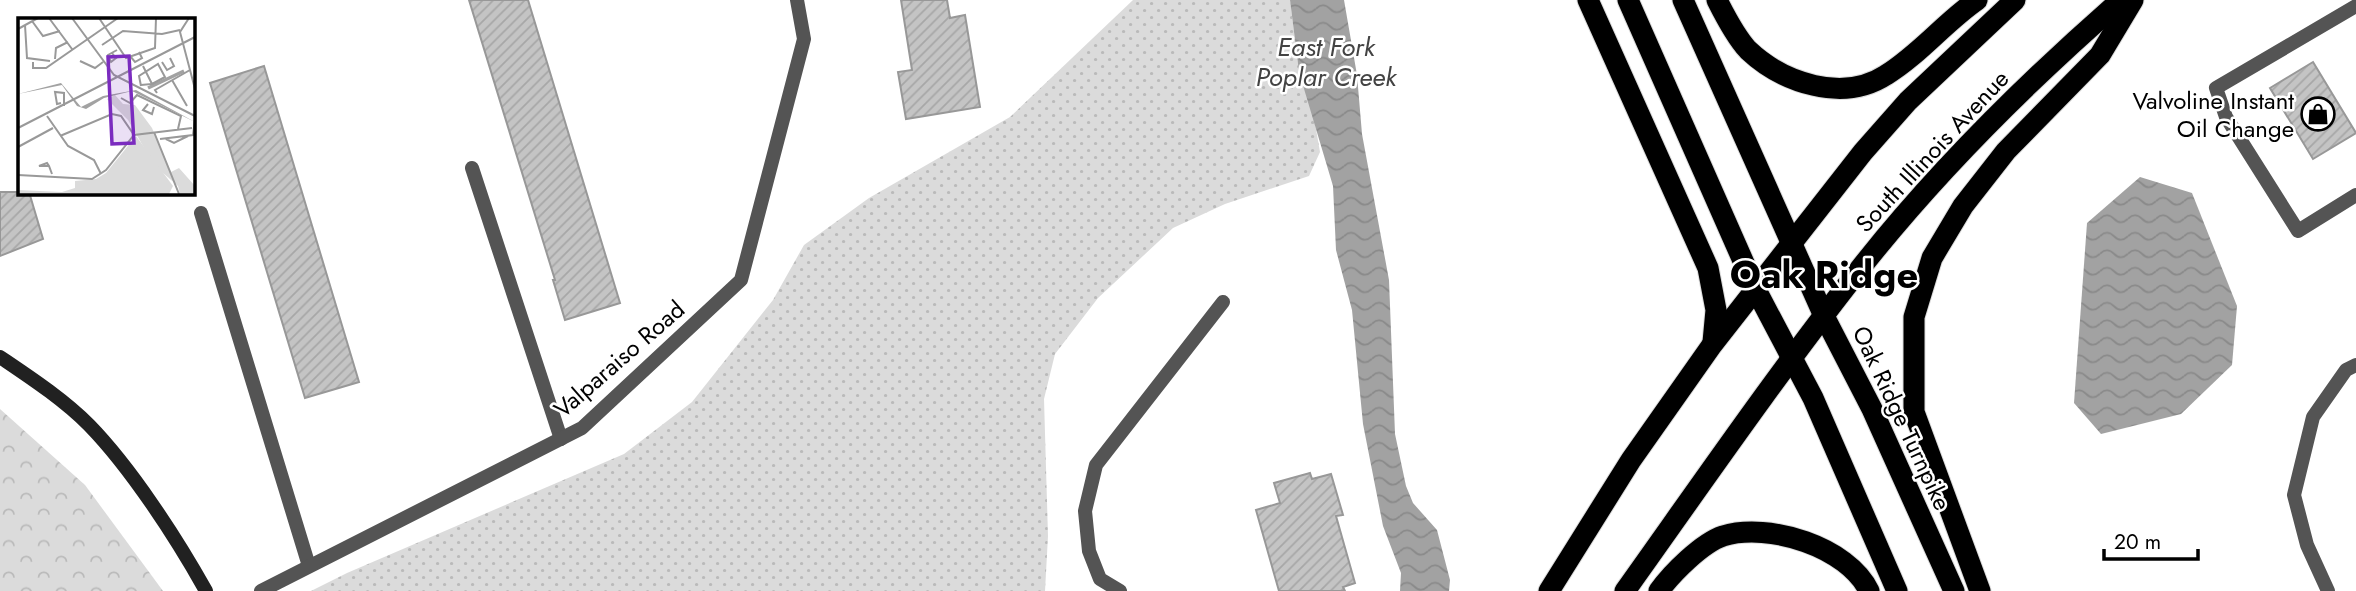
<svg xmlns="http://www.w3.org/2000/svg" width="2356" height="591" viewBox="0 0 2356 591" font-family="Jost,sans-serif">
<defs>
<pattern id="grass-dots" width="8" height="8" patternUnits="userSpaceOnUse" patternTransform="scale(1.75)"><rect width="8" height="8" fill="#dbdbdb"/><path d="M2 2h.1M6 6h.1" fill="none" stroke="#bababa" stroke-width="1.8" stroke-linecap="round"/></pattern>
<pattern id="forest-crowns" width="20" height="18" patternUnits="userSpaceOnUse" patternTransform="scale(1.75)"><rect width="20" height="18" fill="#dbdbdb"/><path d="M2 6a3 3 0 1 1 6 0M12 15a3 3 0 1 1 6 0" fill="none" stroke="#bababa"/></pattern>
<pattern id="water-waves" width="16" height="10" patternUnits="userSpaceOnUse" patternTransform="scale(1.75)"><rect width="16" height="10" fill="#a2a2a2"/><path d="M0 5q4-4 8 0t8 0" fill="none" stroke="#8a8a8a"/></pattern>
<pattern id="building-hatch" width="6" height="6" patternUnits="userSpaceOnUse" patternTransform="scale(1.75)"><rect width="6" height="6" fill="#c4c4c4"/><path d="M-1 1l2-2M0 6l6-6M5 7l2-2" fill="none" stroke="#a7a7a7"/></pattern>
</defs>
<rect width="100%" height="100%" fill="#fff"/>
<!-- grass -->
<path fill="url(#grass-dots)" d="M1133,0H1290L1299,72L1313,112L1320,152L1309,176L1225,204L1173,228L1098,298L1055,354L1044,399L1048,536L1045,591H311L347,573L624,454L692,402L773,300L804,245L869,198L1010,117Z"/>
<!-- forest -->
<path fill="url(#forest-crowns)" d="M0,409L85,485L163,591H0Z"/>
<!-- water -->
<g fill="url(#water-waves)">
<path d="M1290,0H1344L1357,75L1362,134L1389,280L1395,434L1406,486L1413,503L1437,530L1450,580L1449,591H1400L1401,573L1383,526L1363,424L1352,310L1336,250L1333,186L1299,72Z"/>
<path d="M2140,177L2192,193L2237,306L2232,365L2181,414L2101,434L2074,403L2087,223Z"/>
</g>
<!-- building -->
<g fill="url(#building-hatch)" stroke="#989898" stroke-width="2">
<path d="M469,0H528L620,303L565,320L553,280H555Z"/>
<path d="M901,0H947L950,18L965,15L980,107L906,119L898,72L912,70Z"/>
<path d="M2313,62L2356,133L2313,159L2270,88Z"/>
<path d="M264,66L359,382L305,398L210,83Z"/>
<path d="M0,192H29L43,239L0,256Z"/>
<path d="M1310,473L1312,479L1331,474L1343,515L1336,516L1355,583L1343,587L1345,591H1279L1256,510L1280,503L1274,483Z"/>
</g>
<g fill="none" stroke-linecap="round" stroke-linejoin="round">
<defs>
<g id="highway">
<path d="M1588,0L1708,268L1716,310L1713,342"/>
<path d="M1628,0L1755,288L1813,398L1897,591"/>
<path d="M1683,0L1824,316L1872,409L1954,591"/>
<path d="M1717,0C1725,16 1736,37 1748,50C1783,83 1843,103 1886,75C1920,54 1945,22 1977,0"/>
<path d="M1549,591L1631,460L1712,345L1863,152L1908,101L2015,0"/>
<path d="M1625,591C1702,483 1777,374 1859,270C1936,172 2027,82 2121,0"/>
<path d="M1659,591C1672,573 1702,543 1723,536C1769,522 1848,547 1869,591"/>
<path d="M1980,591L1914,412V317L1932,258L1963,206L2006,151L2100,55L2133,0"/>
</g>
</defs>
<!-- highway casing -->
<use href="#highway" stroke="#dbdbdb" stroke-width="23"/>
<!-- lane -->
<g stroke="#545454" stroke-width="14">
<path d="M2356,6L2216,88L2226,117L2298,231L2356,195"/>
<path d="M472,168L561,439"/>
<path d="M201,213L309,566"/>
<path d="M1120,591L1100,579L1089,551L1085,511L1096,465L1223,302"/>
<path d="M2328,591L2307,545L2294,495L2313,417L2346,370L2356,365"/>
</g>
<!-- street -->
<path stroke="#545454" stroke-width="14" d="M261,591L582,428L741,280L804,39L797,0"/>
<!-- secondary -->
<path stroke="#212121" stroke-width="14" d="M0,357C31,378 63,399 89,425C131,468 177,539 206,591"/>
<!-- highway -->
<use href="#highway" stroke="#000" stroke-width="21"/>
</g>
<!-- icons -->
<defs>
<symbol id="shop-ring" viewBox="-11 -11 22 22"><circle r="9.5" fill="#fff" stroke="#000" stroke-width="1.5"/><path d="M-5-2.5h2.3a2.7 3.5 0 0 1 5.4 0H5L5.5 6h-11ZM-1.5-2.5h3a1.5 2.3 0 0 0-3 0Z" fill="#000"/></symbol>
</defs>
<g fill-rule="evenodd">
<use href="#shop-ring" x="2299" y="95" width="38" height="38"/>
</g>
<g text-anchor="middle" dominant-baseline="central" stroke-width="5" stroke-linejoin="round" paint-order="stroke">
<!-- poi labels -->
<g font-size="24" fill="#000" stroke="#fff" text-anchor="end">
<text x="2294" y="100">Valvoline Instant<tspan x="2294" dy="28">Oil Change</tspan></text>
</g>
<!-- street labels -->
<g font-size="24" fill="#000" stroke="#fff">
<text transform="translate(1932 151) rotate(-47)">South Illinois Avenue</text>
<text transform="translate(619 359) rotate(-41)">Valparaiso Road</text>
<text transform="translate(1902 418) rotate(65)">Oak Ridge Turnpike</text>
</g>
<!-- water labels -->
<g font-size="26" font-style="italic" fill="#434343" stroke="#fff">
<text x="1326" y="47">East Fork<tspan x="1326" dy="30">Poplar Creek</tspan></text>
</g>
<!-- town labels -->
<g font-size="38" font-weight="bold" fill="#000" stroke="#fff">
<text x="1824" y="274">Oak Ridge</text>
</g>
</g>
<!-- overview -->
<g transform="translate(18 18)">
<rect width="177" height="177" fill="#fff"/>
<path d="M97,77L105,86L117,87L134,110L153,154L161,150L177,168V176H162L160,168L136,147L110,102L89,81Z" fill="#dbdbdb"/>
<path d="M118,118L155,168L151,176H0V172L44,174L57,170V163L78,161L88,155Z" fill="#dbdbdb"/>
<path d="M43,65L63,89L85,78L118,72L177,104L114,73L86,80L68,91L59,88L44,67L0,76Z" fill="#a2a2a2"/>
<path fill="none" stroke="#a2a2a2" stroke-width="3.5" d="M130,70L166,53"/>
<path fill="none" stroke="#999" stroke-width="2" d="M31,0L54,31M54,0L96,57L177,98M81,0L108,40L137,30L138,0M171,0L162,14L177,71M14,3L25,18L42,13M7,7L9,40L32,43M0,11L20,0M84,27L105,13L144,16L162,12M94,35L98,40L93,44L90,38V37L99,32M112,38L117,44L124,40L121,34M37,41L38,30L50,24M62,43L77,50L85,44M15,44V50H28L100,0M144,44L149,52L156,48L152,40M154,62L169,88M123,67L134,66L125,48M123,68L121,58L140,46L147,59L134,66M139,75L137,72L172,52M103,80L112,85L119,77L163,98L160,111M43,85L39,86L37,74L46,75V88M130,86L125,92L134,96L136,89M29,98L50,128L76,142L83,156M0,110L177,19M136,114L161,176M42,118L94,96L103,98L116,117M142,121L175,117L177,102M148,121L156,125L170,118M0,129L35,110M31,148H21L29,145L31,148L34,156M0,157L74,161L88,152L116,117L174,110"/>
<path fill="#7b2cbf" fill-opacity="0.15" stroke="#7b2cbf" stroke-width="3.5" d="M111,38L116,125L94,126L90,39Z"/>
<rect width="177" height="177" fill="none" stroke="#000" stroke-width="3.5"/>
</g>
<!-- scale -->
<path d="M2104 549v10h94v-10" fill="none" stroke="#000000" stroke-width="3.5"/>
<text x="2114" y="549" font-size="21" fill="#000000" stroke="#ffffff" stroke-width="5" paint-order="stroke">20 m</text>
</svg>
